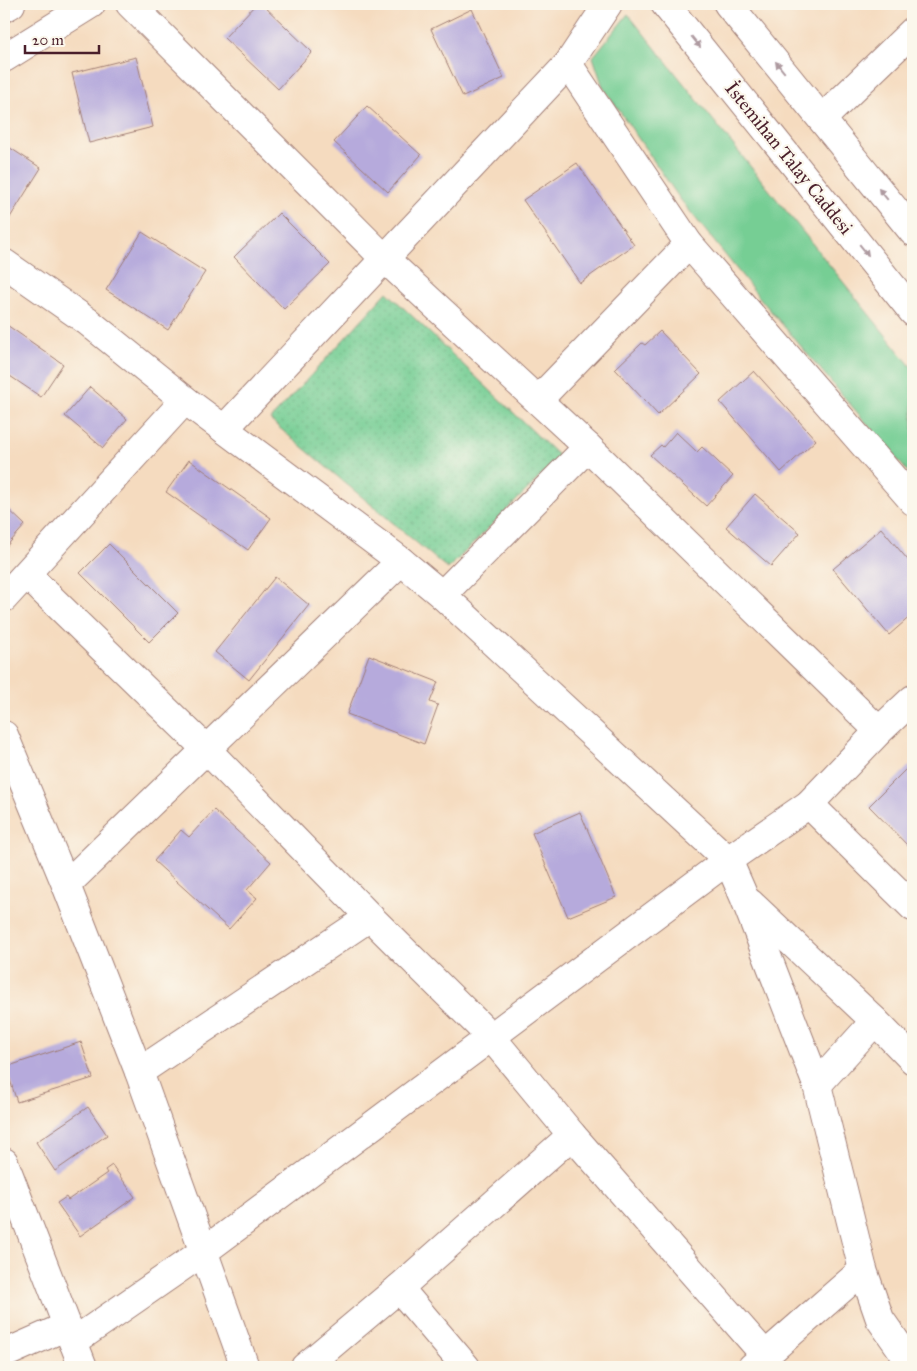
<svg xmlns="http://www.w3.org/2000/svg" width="917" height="1371" viewBox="0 0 917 1371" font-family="'IM FELL Great Primer',serif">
<defs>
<pattern id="park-dots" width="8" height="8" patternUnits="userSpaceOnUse" patternTransform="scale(1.25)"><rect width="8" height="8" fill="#76ce94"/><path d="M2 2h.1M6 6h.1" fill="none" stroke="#68b080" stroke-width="1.8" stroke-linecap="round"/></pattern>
</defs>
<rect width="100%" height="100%" fill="#fbf7ec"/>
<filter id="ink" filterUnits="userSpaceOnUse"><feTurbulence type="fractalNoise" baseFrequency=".02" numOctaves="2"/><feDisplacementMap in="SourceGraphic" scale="10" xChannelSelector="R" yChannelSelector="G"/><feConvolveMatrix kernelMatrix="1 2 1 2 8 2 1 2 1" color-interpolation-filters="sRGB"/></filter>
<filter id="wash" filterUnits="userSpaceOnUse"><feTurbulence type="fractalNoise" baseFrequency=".0096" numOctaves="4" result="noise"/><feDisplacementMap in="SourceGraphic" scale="20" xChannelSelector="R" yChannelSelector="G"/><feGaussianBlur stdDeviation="1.12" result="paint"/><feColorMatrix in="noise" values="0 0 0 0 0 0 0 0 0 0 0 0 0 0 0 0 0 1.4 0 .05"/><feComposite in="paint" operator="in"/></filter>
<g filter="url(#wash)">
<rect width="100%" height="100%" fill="#f5dbbf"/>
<!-- grass -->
<path fill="#76ce94" stroke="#607660" d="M628,14L913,369V478L764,303L680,199L603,87L593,57Z"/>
<!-- park -->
<path fill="url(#park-dots)" stroke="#607660" d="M387,292L560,457L448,569L270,420Z"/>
<g id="blocks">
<!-- building -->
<g fill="#b6aadc">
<path d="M256,4H262L312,52L278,89L224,38Z"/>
<path d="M472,9L504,78L463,97L431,29Z"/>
<path d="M136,57L153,127L89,143L72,73Z"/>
<path d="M367,106L421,155L388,192L334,142Z"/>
<path d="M4,144L41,168L4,227Z"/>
<path d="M577,163L634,245L580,283L523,200Z"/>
<path d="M279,213L330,264L284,309L234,257Z"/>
<path d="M142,232L205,272L168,330L106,290Z"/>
<path d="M4,323L63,364L41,397L4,372Z"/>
<path d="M660,331L701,374L658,415L615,369L642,343L645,345Z"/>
<path d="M754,371L816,440L781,472L720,402Z"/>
<path d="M90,387L127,419L103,448L65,416Z"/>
<path d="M676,432L697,452L702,447L733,476L706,506L650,455L661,445L663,447Z"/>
<path d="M189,460L271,518L248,550L166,492Z"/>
<path d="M755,494L800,533L771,566L726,527Z"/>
<path d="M4,505L25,525L4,549Z"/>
<path d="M881,528L913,566V614L889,635L833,569Z"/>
<path d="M109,544L178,613L149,642L80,573Z"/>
<path d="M275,577L309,605L249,680L215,652Z"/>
<path d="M369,655L438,682L430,702L438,705L424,744L347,714Z"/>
<path d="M909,766L913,770V851L869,806Z"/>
<path d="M214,810L271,862L247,890L257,898L229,929L154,861L181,830L189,837Z"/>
<path d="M580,812L616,897L568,917L532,833Z"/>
<path d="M81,1042L93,1078L17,1102L6,1067Z"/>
<path d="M88,1107L107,1135L55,1171L36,1142Z"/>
<path d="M112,1165L135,1197L80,1236L57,1203L66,1197L68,1200L107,1173L105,1170Z"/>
</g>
</g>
</g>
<g filter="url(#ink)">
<use href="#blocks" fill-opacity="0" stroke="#a07d75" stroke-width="1"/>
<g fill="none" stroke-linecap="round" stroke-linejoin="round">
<defs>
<g id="minor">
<path d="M130,4L385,259L588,447L879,731"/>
<path d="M568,64L689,244L913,501"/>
<path d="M822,119L913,31"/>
<path d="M4,263L87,321L185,400L401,561L442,595L728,860L203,1252L73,1342"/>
<path d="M538,400L689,244"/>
<path d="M224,429L568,64L608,4"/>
<path d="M27,575L207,750L370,917L492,1038L572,1135L765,1355"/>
<path d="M442,595L588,447"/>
<path d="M4,598L185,400"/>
<path d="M913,699L879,731L809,804L728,860L745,899L817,1085L863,1270L880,1319L913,1366"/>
<path d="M4,735L66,885L139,1072L245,1367"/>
<path d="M809,804L913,907"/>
<path d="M66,885L401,561"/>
<path d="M750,903L875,1021L913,1060"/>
<path d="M139,1072L370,917"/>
<path d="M817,1085L875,1021"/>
<path d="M4,1162L83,1367"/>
<path d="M399,1288L466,1367"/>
<path d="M4,1354L67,1326"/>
<path d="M305,1367L399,1288L572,1135"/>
<path d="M752,1367L863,1270"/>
</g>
<g id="tertiary">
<path d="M665,4L913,312"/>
<path d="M728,4L913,232"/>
<path d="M4,8L11,4"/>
<path d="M4,58L91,4"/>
</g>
</defs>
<!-- minor casing -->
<use href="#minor" stroke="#a07d75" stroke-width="30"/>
<!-- tertiary casing -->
<use href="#tertiary" stroke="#a07d75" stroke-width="30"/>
<!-- minor -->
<use href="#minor" stroke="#fff" stroke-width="28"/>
<!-- tertiary -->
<use href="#tertiary" stroke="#fff" stroke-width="28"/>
</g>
<!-- one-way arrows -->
<defs><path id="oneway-solid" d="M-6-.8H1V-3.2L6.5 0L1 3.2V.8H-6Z" transform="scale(1.25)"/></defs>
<g fill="#ae9aa0">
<use href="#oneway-solid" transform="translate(696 42) rotate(51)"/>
<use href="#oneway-solid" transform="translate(780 67) rotate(-129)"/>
<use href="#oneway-solid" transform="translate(883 194) rotate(-129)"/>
<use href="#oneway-solid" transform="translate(864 250) rotate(51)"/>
</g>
</g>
<g text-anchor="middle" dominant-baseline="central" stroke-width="4.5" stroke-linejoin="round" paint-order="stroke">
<!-- street labels -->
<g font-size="19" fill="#4a1f2b" stroke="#fbf7ec">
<text transform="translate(789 158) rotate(51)">İstemihan Talay Caddesi</text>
</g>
</g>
<!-- margin -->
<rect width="917" height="1371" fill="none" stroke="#fbf7ec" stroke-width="20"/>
<!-- scale -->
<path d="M25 45v8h74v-8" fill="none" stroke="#4a1f2b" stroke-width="2.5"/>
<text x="32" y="45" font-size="15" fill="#4a1f2b" stroke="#fbf7ec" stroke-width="4" paint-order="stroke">20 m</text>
</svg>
